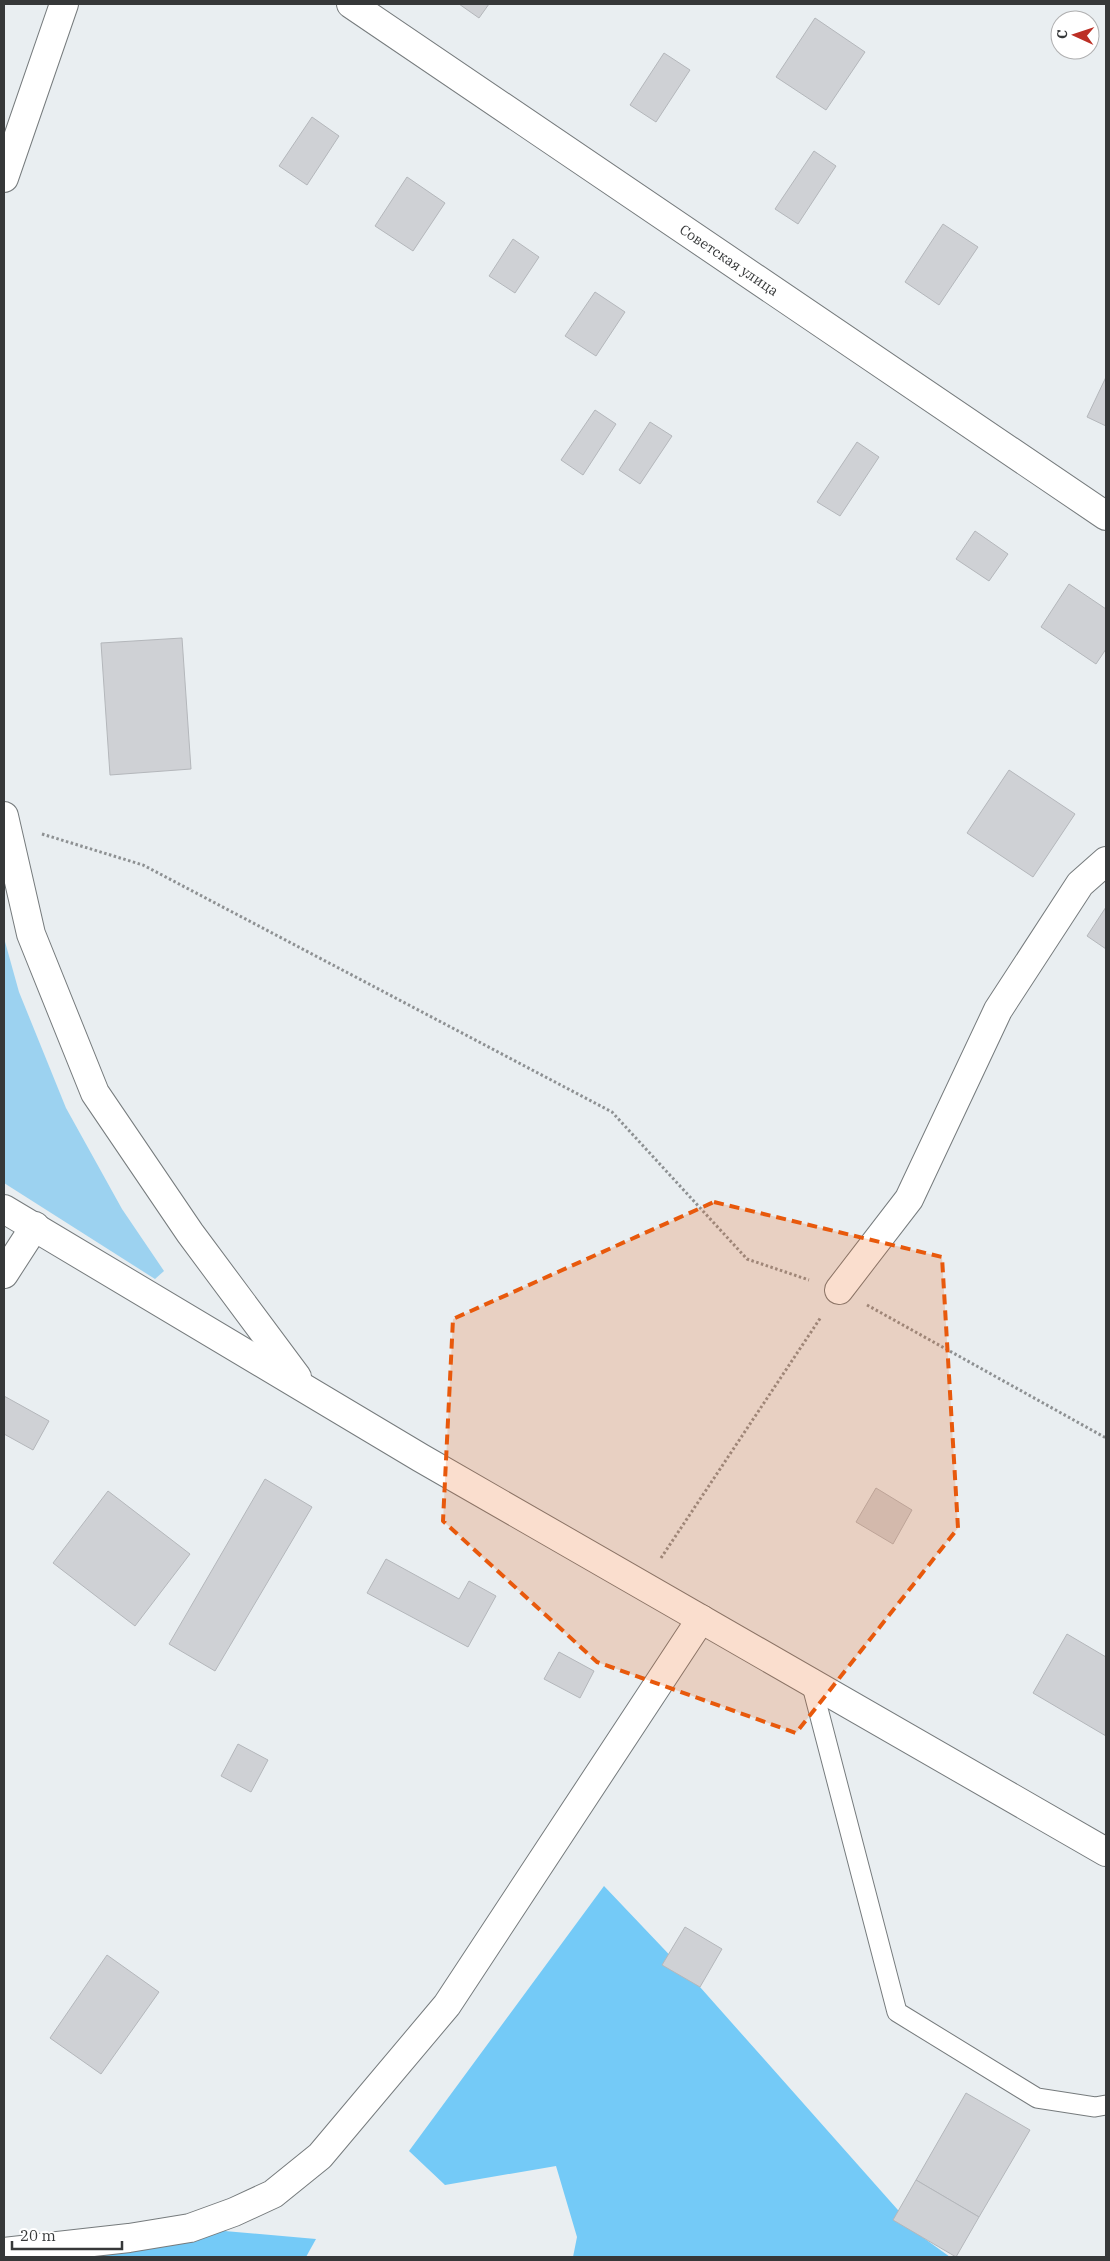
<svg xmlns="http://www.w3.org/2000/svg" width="1110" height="2261" viewBox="0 0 1110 2261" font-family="'IBM Plex Serif',serif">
<rect width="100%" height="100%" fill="#e9eef1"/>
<!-- green -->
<path fill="#9cd2f0" d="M4,938L19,992L66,1108L122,1209L164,1271L155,1279L4,1183Z"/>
<!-- forest -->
<g fill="#74caf7">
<path d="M604,1886L700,1987L921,2236L950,2257H573L577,2237L556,2166L445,2185L409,2151Z"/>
<path d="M190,2228L316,2239L306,2257H12Z"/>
</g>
<!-- building -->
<g fill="#cfd1d5" stroke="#b4b7bb">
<path d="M459,4H489L479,18Z"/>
<path d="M815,18L865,52L826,110L776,77Z"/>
<path d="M664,53L690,70L656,122L630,105Z"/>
<path d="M312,117L339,136L307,185L279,166Z"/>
<path d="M814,151L836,166L798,224L775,209Z"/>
<path d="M407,177L445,203L413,251L375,226Z"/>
<path d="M943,224L978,247L939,305L905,282Z"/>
<path d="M513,239L539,257L515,293L489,276Z"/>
<path d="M595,292L625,312L596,356L565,336Z"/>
<path d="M1106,377V426L1087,417Z"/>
<path d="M595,410L616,424L583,475L561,460Z"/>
<path d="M650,422L672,436L640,484L619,470Z"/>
<path d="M857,442L879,457L840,516L817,502Z"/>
<path d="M975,531L1008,554L989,581L956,559Z"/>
<path d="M1069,584L1106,609V649L1096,664L1041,627Z"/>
<path d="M182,638L191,769L110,775L101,643Z"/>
<path d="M1009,770L1075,814L1033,877L967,833Z"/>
<path d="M1106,907V949L1087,936Z"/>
<path d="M4,1396L49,1421L33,1450L4,1434Z"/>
<path d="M265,1479L312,1507L215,1671L169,1644Z"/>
<path d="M876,1488L912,1510L893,1544L856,1522Z"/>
<path d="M108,1491L190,1554L135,1626L53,1563Z"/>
<path d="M386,1559L459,1599L469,1581L496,1596L468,1647L367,1593Z"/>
<path d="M1067,1634L1106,1657V1736L1033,1693Z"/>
<path d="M559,1652L594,1671L580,1698L544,1679Z"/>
<path d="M238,1744L268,1760L251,1792L221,1776Z"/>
<path d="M685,1927L722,1949L700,1987L662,1965Z"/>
<path d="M107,1955L159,1992L101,2074L50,2038Z"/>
<path d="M966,2093L1030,2130L979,2217L916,2180Z"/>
<path d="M916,2180L979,2217L956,2257L893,2220Z"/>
</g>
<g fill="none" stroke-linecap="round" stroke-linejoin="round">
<defs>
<path id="lane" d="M811,1682L897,2012L1037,2098L1095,2107L1106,2105"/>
<g id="street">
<path d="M351,4L1106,516"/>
<path d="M4,1274L35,1226"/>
<path d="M839,1290L909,1199L998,1010L1080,884L1106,861"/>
<path d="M4,2252L129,2238L190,2228L234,2212L273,2194L320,2156L447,2005L701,1619"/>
</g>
<g id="highway">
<path d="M4,178L64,4"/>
<path d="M4,816L31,934L95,1093L190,1233L297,1377"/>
<path d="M4,1209L421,1458L1106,1852"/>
</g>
</defs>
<!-- lane casing -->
<use href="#lane" stroke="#767b7d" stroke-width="21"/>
<!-- street casing -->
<use href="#street" stroke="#767b7d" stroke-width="30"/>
<!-- highway casing -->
<use href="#highway" stroke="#767b7d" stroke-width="30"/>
<!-- path -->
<g stroke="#8e9193" stroke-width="3" stroke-dasharray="2.5 2.5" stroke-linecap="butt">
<path d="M42,834L143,865L612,1112L747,1259L809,1280"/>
<path d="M867,1305L1106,1438"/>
<path d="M661,1558L821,1317"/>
</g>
<!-- lane -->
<use href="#lane" stroke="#fff" stroke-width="19"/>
<!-- street -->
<use href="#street" stroke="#fff" stroke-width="28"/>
<!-- highway -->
<use href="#highway" stroke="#fff" stroke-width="28"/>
</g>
<!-- marked area -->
<path fill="#e8590c" fill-opacity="0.2" stroke="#e8590c" stroke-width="4" stroke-dasharray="10 6" stroke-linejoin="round" d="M714,1202L942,1257L958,1528L796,1733L597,1662L443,1521L453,1319Z"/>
<g text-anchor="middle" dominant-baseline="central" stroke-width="4" stroke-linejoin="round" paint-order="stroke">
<!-- street labels -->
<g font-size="14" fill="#363839" stroke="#fff">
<text transform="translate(729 260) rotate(34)">Советская улица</text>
</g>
</g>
<!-- border -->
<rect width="1110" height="2261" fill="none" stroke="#363839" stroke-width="10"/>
<!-- north arrow -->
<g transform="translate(1075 35) rotate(273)"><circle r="24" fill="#ffffff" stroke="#afafb0"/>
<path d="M0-4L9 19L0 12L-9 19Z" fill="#bc2f25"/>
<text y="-8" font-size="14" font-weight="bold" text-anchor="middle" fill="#363839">С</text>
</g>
<!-- scale -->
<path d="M12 2241v8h110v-8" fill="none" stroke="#363839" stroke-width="2.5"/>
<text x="20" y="2241" font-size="15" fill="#363839" stroke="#ffffff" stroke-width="4" paint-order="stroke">20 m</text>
</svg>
